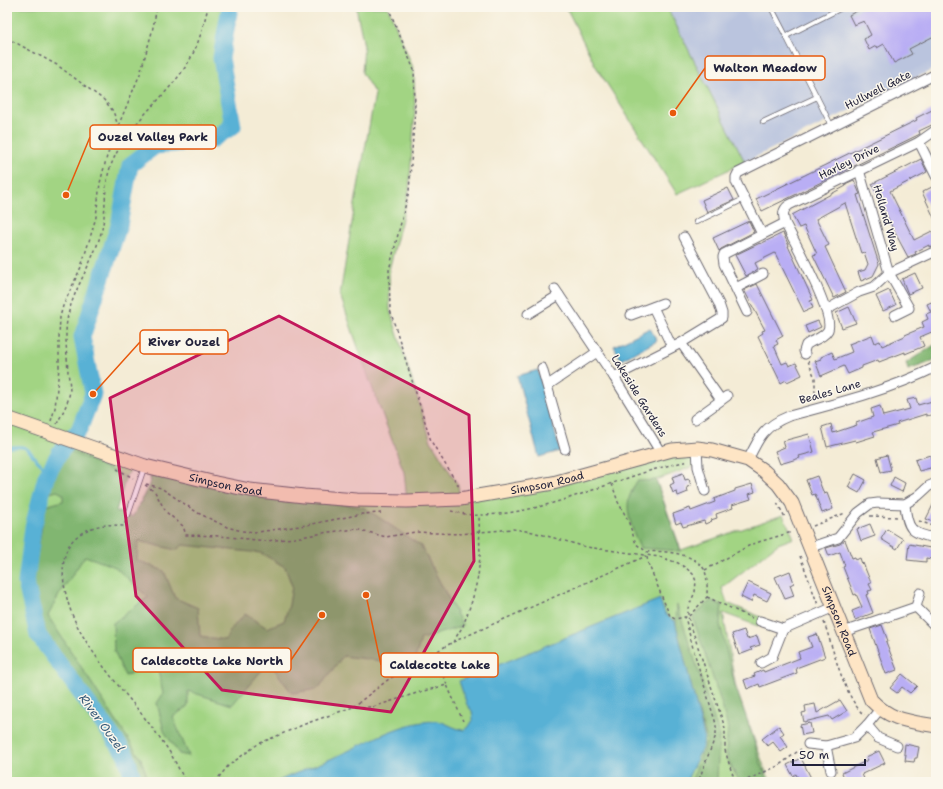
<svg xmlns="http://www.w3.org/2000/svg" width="943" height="789" viewBox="0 0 943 789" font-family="'Shantell Sans',sans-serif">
<rect width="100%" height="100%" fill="#fbf7ec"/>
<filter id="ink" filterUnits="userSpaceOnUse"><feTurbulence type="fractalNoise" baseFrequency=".025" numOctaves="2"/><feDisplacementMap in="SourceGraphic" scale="8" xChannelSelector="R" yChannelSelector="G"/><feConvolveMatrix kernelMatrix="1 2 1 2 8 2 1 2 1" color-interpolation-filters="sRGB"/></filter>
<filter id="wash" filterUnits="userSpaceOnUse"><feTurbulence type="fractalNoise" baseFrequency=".012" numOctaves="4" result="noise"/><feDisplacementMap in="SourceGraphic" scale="16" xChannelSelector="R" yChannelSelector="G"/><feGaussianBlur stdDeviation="0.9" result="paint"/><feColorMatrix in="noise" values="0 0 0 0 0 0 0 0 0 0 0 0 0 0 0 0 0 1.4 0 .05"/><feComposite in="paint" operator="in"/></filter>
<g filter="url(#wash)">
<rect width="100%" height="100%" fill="#f4ecd6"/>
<!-- industrial -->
<path fill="#bac4de" d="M667,7H936V68L745,162Z"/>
<!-- green -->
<g fill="#a2d483" stroke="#627b5f">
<path d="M7,7H230L221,58L233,126L211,140L155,147L130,165L119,225L82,336L93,394L79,430L70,441L137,464L126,476L116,511L133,517L149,484L152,468L216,483L407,501L404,472L369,379L340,295L356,198L375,94L362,73L364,46L356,7H388L414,70L415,110L409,191L389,270L390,310L431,441L458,485L460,498L697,448L698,467H692L656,480L681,550L783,515L794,538L778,544L722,588L727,603L761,617L758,626L723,613L736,689L766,772L771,782H7Z"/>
<path d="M566,7H667L745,162L677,194L595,65Z"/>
</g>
<!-- forest -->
<g fill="#81b671" stroke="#526c56" fill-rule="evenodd">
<path d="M936,344V359L928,363L908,370L906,363Z"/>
<path d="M66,449L126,477L116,511L132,517L150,487L152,468L365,508L421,546L463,626L421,639L413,665L343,656L318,689L292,693L269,662L232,705L188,691V706L173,717L189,756L179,754L164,731L157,703L163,694L156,661L125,676L114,651L113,623L148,597L115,567L85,556L59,595L48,616L141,759L149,782H140L129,748L104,717L42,629L33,582L45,506L63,501V494L57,491L47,494L52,477ZM138,541L176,550L183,545L261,553L285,567L292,586L289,605L284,621L267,628L245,614L232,628L225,640L200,636L198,608L175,598L164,571L137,560Z"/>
<path d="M656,480L681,551L640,548C634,535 625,512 629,498C631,492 634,486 637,481Z"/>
<path d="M711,601L722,605L720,624L735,685L751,731L758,756L768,782H740L729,763L726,752L728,728L721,702L693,618L705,605Z"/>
<path d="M677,605L719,734L717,782H691L707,740L675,635Z"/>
</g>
<!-- water -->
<g fill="#58b1d5" stroke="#3d6a88">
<path d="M650,328L657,341L621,360L614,346Z"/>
<path d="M538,370L560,451L539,457L517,376Z"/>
<path d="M660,599C663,609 665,617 675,621L704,736L703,746L686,782H276C295,773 315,766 335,757C367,743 399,722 435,721C445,721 453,729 464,730L470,725L473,720L472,711L467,705L459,681Z"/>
</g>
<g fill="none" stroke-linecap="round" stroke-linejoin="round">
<!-- stream -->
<path stroke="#58b1d5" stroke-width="3" d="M7,448C33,443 27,453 42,465C44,467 47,468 50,470"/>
<!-- river -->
<path stroke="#58b1d5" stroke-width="17" d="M134,782L126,755L38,635L26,583L33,527L46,477L60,452L79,430L93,394L82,337L119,225L130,165L155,146L211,140L233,126L221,58L230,7"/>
</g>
<g id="blocks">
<!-- building -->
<g fill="#b9aef4">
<path d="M865,7H936V35L909,49L912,54L894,63L884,44L877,48L876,46L869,50L864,39L871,35L864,21L854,25L849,15Z"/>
<path d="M936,108V123L919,131L920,134L762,211L756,199L917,120L916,118Z"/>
<path d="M921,159L927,172L890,191L914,240L932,231L936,240V244L929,247V245L915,252L916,254L908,257L894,231L872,184Z"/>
<path d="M854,180L859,192L860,194L857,195L879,264L873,276L861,281L858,272L865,270L868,264L864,252L861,253L845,203L816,219L829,245L825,247L846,292L834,298L813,255L817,254L804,226L799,228L792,215L846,186L845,184Z"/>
<path d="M936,185V222L922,192Z"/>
<path d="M728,188L734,200L707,212L702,200Z"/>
<path d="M749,221L754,232L721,249L719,251L713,238Z"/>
<path d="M783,233L789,246H788L813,300L810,301L813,308L804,312L775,253L755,263L758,269L746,276L735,255L760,243V244Z"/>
<path d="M915,273L922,288L908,294L902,279Z"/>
<path d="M757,284L783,336L776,340L778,344L774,346L782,364L787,362L789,366L796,363L802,375L787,382L786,380L781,383L758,336L763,333L762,331L765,330L744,290Z"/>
<path d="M889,290L896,305L883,311L876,296Z"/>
<path d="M936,300V336L934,331L920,337L924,346L905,354V352L879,362L878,360L862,366V368L848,374L844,366L821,376L815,361L821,359V357L832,352L835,359L852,352L849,344L872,335L875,343L880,341L882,346L905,336V335L924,327L922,322L928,319L926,314L931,312L927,304Z"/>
<path d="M849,307L856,323L842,328L836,313Z"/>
<path d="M818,321L821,327L808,333L805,326Z"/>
<path d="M916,398L918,405L936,400V414L926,416V414L897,423L898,425L873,432L875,436L856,442L855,440L827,447L822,427L831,424L833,433L857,425L856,423L873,417L871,409L880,406L883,416L910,409L907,400Z"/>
<path d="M809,434L814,452L799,456L800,458L780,464L775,451L785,447L783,441Z"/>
<path d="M887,455L891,470L881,472L877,458Z"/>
<path d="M930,455L934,467L919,471L915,460Z"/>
<path d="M683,473L685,480L689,479L691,486L687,487L688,492L678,496L677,492L673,493L670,485L674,483L672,477Z"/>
<path d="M855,474L866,480L859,493L848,487Z"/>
<path d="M817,476L824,494L827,493L833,509L822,513L815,494L812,495L806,480Z"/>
<path d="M894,477L905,483L902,492L890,486Z"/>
<path d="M752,484L755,492L749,494L751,499L732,505L733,508L716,514L717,518L711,520L712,521L705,524L704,521L683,527L681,522L676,524L673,514L690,508L691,511L715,502L714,499L735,491V489Z"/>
<path d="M936,499V523L926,519Z"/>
<path d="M870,524L875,536L861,541L857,529Z"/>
<path d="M887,529L903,539L897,549L881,539Z"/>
<path d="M845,540L852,558L855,557L856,560L860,558L862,564L863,563L871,583L869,584L872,590L868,591L869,594L866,595L873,613L855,620L852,611L862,607L856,594L854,595L851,587L843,567L845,566L840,552L829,556L826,548L840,544Z"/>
<path d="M909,544L936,549V560L926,558V562L907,560Z"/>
<path d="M790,571L794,583L790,585L794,596L785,599L775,577Z"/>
<path d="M748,582L771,593L767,601L754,595L751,602L741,597Z"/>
<path d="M882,625L888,641L886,642L897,670L886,674L870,629Z"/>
<path d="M744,630L747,639L757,636L760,645L750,648L752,650L739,655L732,634Z"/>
<path d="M817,634L825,657L796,668L797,673L760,687L759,684L747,689L744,680L755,676L754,674L763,670L764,672L800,658L798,652L812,647L808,637Z"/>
<path d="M902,674L917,686L910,693L902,687L897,693L890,688Z"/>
<path d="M840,700L847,711L832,720L829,716L804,722L802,713L806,712L805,706L815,704L817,713Z"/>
<path d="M810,723L812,733L802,735L800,725Z"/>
<path d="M779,726L784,733L780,736L788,747L781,752L773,742L768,746L762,739Z"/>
<path d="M905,744L919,747L917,758H915L914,762L905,761L906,754H904Z"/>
<path d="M879,751L885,763L862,774L864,779L857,782H846L842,773L868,760L866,757Z"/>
<path d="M801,758L813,782H800L796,774L793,776L787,765Z"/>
</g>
</g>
</g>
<g filter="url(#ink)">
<use href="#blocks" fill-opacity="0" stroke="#6c6971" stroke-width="1"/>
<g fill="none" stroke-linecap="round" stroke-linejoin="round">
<defs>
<g id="lane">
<path d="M771,7L786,36"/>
<path d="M763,122L817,97"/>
<path d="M832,127L786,36L843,7"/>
<path d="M696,222L744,199"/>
<path d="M128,515L144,468"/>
</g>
<g id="street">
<path d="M919,142L936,176"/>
<path d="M859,170L889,273L909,308L895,315"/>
<path d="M785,223C783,215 782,210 789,205L919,142L936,130"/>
<path d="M762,234L736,182V177L738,173L936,74"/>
<path d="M736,288L763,274"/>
<path d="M555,289L614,377L661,453"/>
<path d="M653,307L672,347"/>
<path d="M826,310L859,292L874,287L889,273L936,251"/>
<path d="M747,312L724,264L723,257L724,254L785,223C794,241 835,314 828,330C824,338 812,340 806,345L804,351L805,354"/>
<path d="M528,314L559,295"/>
<path d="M631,315L663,303"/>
<path d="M681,343L721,400"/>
<path d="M542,368L565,449"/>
<path d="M614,377L681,343L722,318V313L719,304L684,237"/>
<path d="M548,385L597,352"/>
<path d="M695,419L727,396"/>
<path d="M697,448L698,467L705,491"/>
<path d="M748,460C759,437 764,426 789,416C838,403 890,390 936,367"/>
<path d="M905,504C907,529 911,534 936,538"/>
<path d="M811,547L838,538L858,513L870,504L878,503L905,504L918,496L929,486L936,483"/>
<path d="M920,593L916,607L935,626"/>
<path d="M760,621L783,629L834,607"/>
<path d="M843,632L916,607"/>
<path d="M761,663L772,657L783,629"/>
<path d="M867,725L878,738L897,746"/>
<path d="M808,744L826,746L831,771"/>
<path d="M826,746L854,738L867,725L880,709"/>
</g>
<g id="secondary">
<path id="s1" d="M7,418L145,466L216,483L250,490L304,496L357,500L407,501L460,499L553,483L672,450L697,448L712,450L748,460L764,471L778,484L792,503L871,700C891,721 909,721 936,726"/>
</g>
</defs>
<!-- lane casing -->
<use href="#lane" stroke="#6c6971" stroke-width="6"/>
<!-- street casing -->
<use href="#street" stroke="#6c6971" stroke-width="11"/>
<!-- secondary casing -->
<use href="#secondary" stroke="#6c6971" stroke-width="15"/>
<!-- path -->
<g stroke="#6c6971" stroke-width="1.5" stroke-dasharray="3 3" stroke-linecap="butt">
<path d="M388,7L414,70L415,110L409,191L389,270L390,310L431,441L458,485V487"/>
<path d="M7,38L57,65L104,100L113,111L123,140"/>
<path d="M808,361L815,378V400"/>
<path d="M51,421L55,408L59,368V338L60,317L63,306L81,267L90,238L96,217L100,183L107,156L119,124L140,74L152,32L157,7"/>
<path d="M57,424C61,415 67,406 69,396C71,389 69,380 68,372C67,353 64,333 68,315C75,286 93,262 101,233C107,212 103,189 110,168C126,124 159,105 184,69C197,51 203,28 208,7"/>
<path d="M117,469L133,478"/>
<path d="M146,484L161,488L198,513L227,527L242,531L258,532L307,525L362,514L381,513"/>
<path d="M612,484L618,502L628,520L636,544L647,552C663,550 694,553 704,569C708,577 707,589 707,597L688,617H685L694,652L716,724V735L698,782"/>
<path d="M145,485L155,492L166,512L183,526L186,535L220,536L266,541L295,538L329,532L357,529L386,537L415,532L459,534L513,529L533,532L586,547L660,557L678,563L686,568L693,574L696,581L695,592L688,608V617L725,728V750L731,770L736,782"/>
<path d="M777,503L785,517"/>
<path d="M451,511C460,513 471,516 481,515C553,514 619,474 689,461"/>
<path d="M870,516L898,517"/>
<path d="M126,521L124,526C118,526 112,524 106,525C90,526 71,536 66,552C58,575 68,610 80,631C103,672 138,706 165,745C173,756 179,770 186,782"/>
<path d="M919,521L936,527"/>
<path d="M813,526L845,513"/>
<path d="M800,556L818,605"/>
<path d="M647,557L648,563L670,616L675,619L685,617"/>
<path d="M705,570L752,544L792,532"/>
<path d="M707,597L752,618"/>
<path d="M824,622C833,648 844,697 864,715"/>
<path d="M453,642L646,556"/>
<path d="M434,654L447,685"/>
<path d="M353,707L389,679L453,642L463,626L472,601L478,577L480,556L479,515"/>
<path d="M215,782L228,766L258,744L305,724L353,707H373L420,692L447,685L463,721"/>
<path d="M742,782L778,766L801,749"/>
</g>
<!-- lane -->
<use href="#lane" stroke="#fff" stroke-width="4.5"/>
<!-- street -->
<use href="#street" stroke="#fff" stroke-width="9"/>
<!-- secondary -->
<use href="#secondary" stroke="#fee5c5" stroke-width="13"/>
</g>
</g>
<!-- marked area -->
<path fill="#c2185b" fill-opacity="0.2" stroke="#c2185b" stroke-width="3" stroke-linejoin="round" d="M279,316L469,415L474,561L391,712L222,690L136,596L110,398Z"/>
<g text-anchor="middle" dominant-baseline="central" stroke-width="3" stroke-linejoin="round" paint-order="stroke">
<!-- street labels -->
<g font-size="11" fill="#22223b" stroke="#fbf7ec">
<text transform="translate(878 90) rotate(-27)">Hullwell Gate</text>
<text transform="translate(849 162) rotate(-26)">Harley Drive</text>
<text transform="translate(886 218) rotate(74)">Holland Way</text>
<text transform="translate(830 392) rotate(-16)">Beales Lane</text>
<text transform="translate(639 396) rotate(58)">Lakeside Gardens</text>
<text stroke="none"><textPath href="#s1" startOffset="553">Simpson Road</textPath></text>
<text stroke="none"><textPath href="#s1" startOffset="229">Simpson Road</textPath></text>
<text stroke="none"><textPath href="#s1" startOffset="949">Simpson Road</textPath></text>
</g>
<!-- water labels -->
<g font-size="12" font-style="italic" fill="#385b79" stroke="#fbf7ec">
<text transform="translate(102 723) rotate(54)">River Ouzel</text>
</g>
</g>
<!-- callouts -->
<path fill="none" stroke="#e8590c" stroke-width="1.5" d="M673 113L705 68M66 195L90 137M93 394L140 342M322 615L291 660M366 595L381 665"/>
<g fill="#e8590c" stroke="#fbf7ec" stroke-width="1.5">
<circle cx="673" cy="113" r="4"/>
<circle cx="66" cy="195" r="4"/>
<circle cx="93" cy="394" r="4"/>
<circle cx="322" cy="615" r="4"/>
<circle cx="366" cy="595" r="4"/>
</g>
<g fill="#fbf7ec" stroke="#e8590c" stroke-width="1.5">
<rect x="705" y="56" width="120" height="24" rx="4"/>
<rect x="90" y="125" width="126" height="24" rx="4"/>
<rect x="140" y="330" width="88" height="24" rx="4"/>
<rect x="133" y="648" width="158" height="24" rx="4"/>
<rect x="381" y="653" width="117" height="24" rx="4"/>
</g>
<g font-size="12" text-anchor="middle" font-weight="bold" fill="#22223b">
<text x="765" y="72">Walton Meadow</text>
<text x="153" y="141">Ouzel Valley Park</text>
<text x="184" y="346">River Ouzel</text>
<text x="212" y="665">Caldecotte Lake North</text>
<text x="440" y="669">Caldecotte Lake</text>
</g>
<!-- margin -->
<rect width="943" height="789" fill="none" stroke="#fbf7ec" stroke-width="24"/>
<!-- scale -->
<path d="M793 759v6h72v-6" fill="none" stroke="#22223b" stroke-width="2"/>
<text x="799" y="759" font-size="12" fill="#22223b" stroke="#fbf7ec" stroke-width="3" paint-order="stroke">50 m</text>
</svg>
